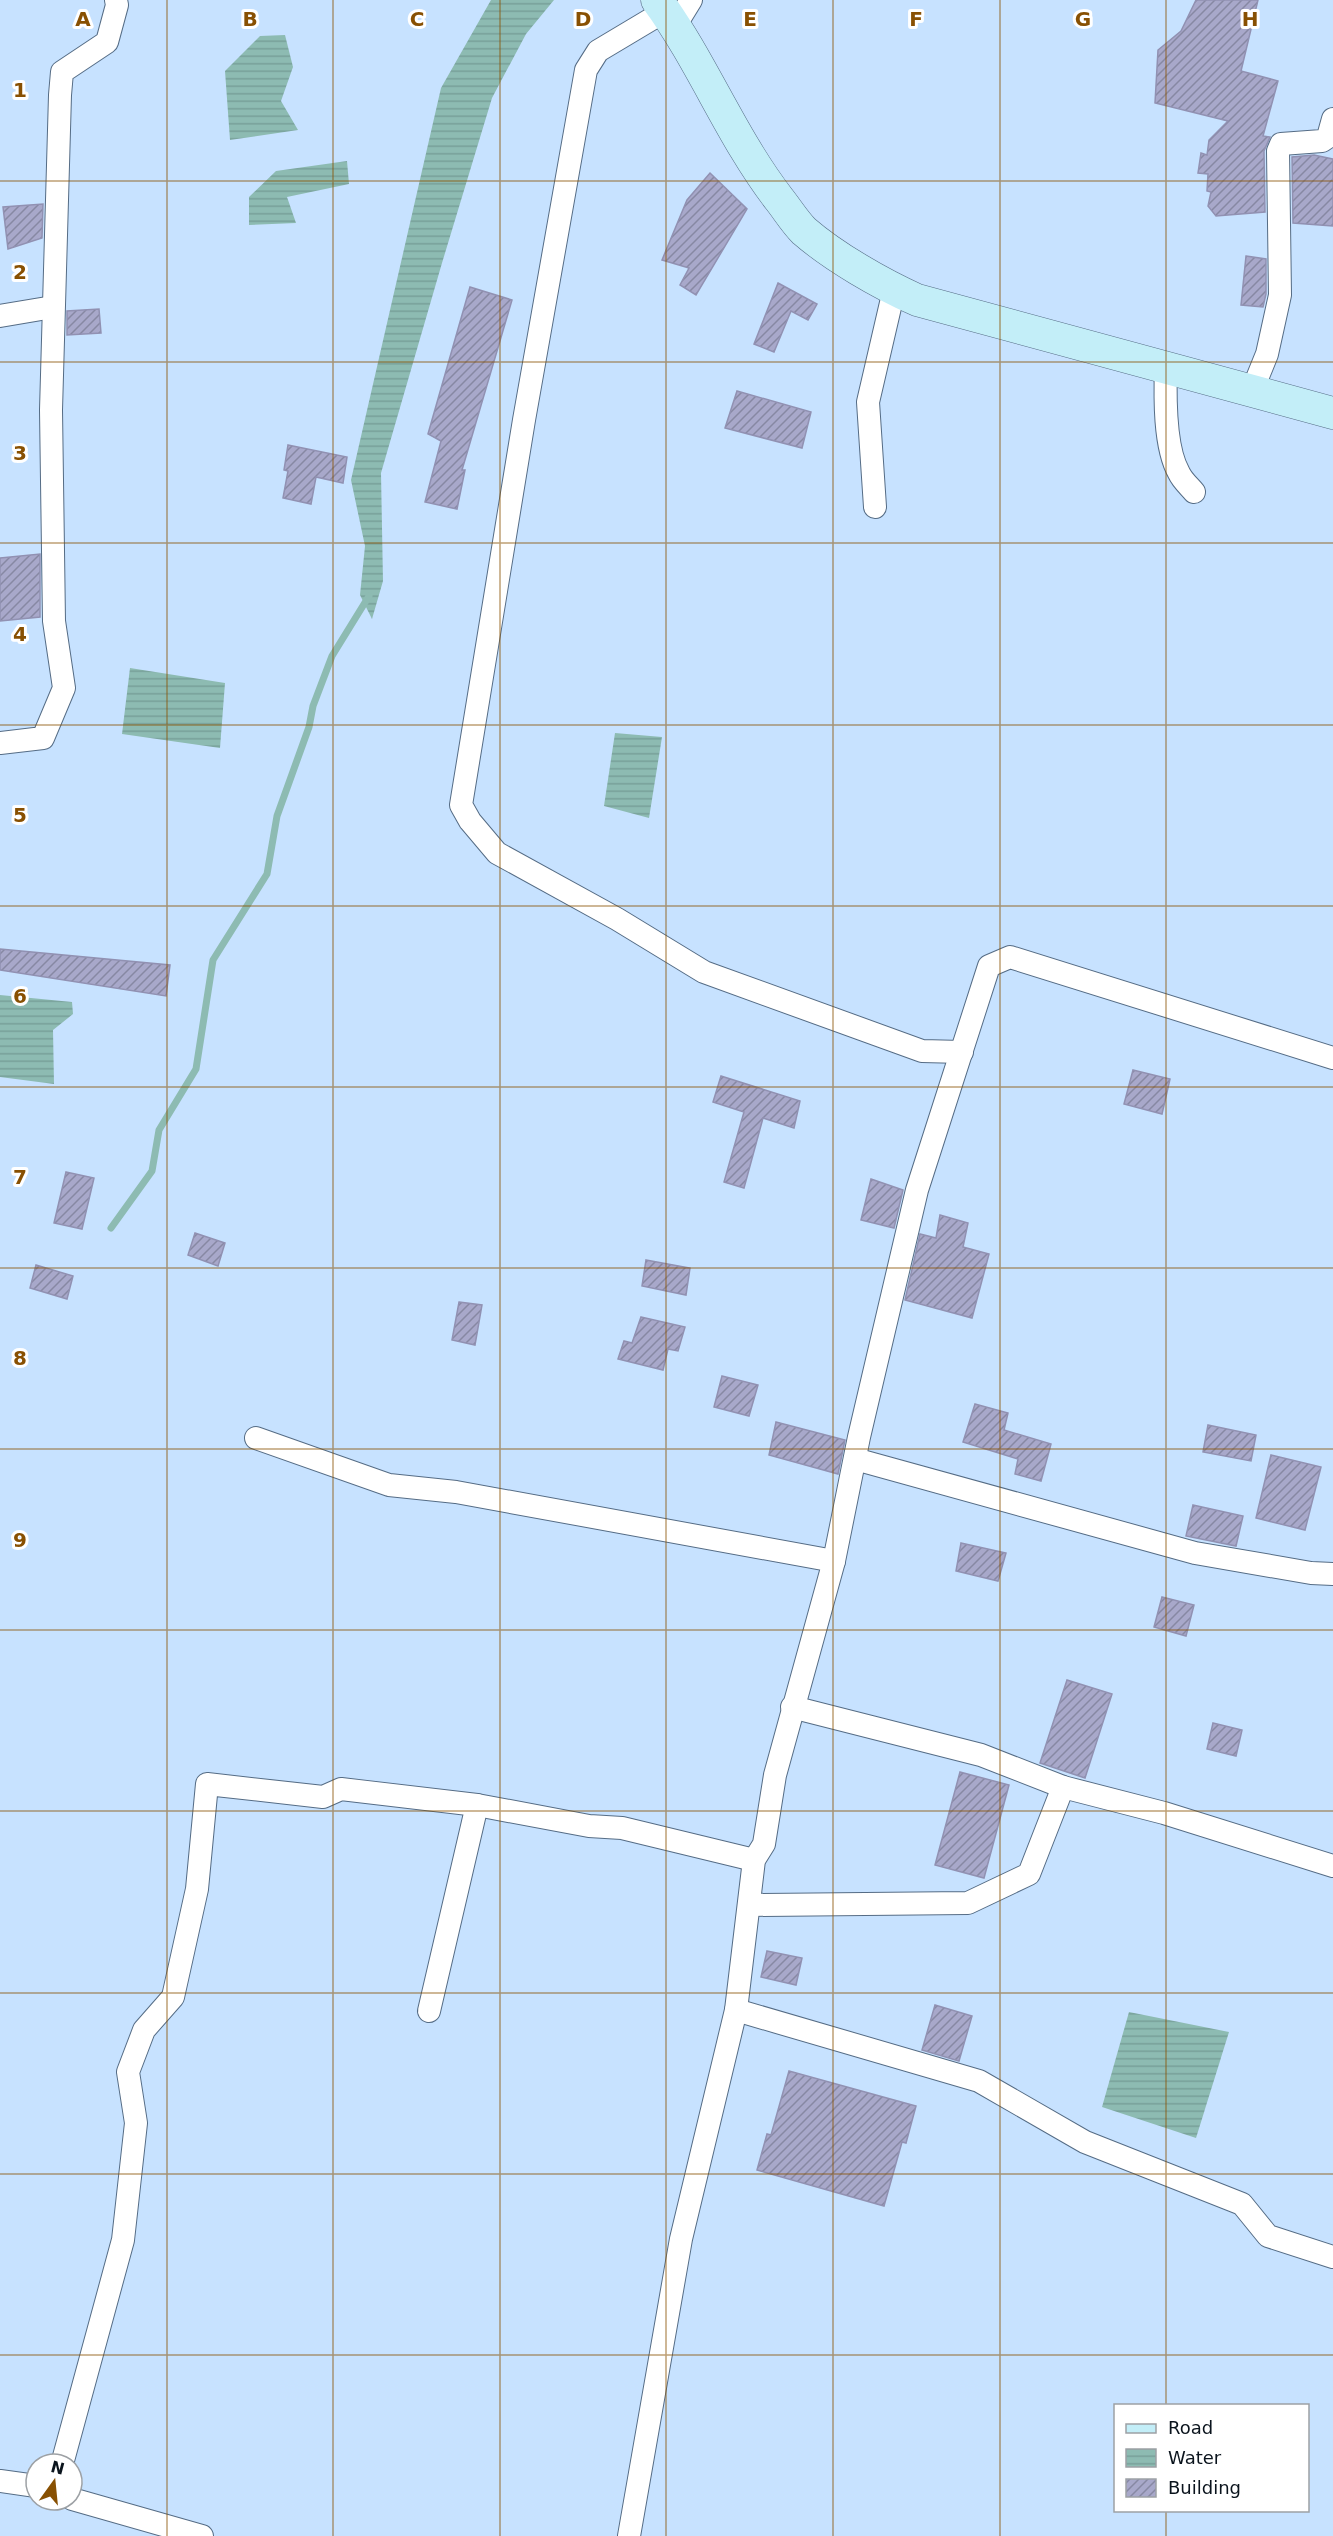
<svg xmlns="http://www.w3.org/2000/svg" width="1333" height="2536" viewBox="0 0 1333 2536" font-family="'DejaVu Sans',sans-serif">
<defs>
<pattern id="water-rules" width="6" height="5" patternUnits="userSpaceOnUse" patternTransform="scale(1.5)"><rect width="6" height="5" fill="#8dbbb2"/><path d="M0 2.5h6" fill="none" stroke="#78a099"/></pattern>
<pattern id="building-hatch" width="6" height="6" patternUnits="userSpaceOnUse" patternTransform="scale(1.5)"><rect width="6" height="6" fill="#a8a8ca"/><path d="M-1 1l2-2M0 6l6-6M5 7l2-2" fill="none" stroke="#8788a3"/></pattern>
</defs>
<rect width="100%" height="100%" fill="#c7e2ff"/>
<!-- water -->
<g fill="url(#water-rules)">
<path d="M491,0H554L526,34L492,98L442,263L381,473L383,581L372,619L360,595L365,546L351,480L441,88Z"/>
<path d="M285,35L293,67L281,101L298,130L230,140L225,71L260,36Z"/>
<path d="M347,161L349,184L287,197L296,223L249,225V197L276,171Z"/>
<path d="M130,668L225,683L220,748L122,734Z"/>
<path d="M615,733L662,737L649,818L604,806Z"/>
<path d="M0,995L72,1002L73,1014L53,1030L54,1084L0,1077Z"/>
<path d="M1129,2012L1229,2032L1196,2138L1102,2107Z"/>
</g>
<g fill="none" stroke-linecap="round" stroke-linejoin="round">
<!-- stream -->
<path stroke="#8dbbb2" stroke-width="7" d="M111,1228L152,1171L159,1130L196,1069L213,960L267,874L277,816L309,727L313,706L332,656L369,596"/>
</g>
<!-- building -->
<g fill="url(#building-hatch)" stroke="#9191b2" stroke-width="1.5">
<path d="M1196,0H1258L1241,71L1278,81L1263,136L1270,137L1264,151L1265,212L1216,216L1208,206L1211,192L1207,191L1208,174L1198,173L1201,153L1207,155L1209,140L1228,121L1155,103L1158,50L1181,31Z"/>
<path d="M1314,155L1333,159V226L1293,223L1292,157Z"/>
<path d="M710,173L747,209L696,295L680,285L689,268L662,260L687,200Z"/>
<path d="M43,204L42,238L8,249L3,207Z"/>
<path d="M1246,256L1266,259V294L1263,307L1241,305Z"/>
<path d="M778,283L817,304L808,320L791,311L774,352L754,344Z"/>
<path d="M470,287L512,300L462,470H465L457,509L425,502L441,441L428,434Z"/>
<path d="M99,309L101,333L67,335V311Z"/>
<path d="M737,391L811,412L802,448L725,428Z"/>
<path d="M288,445L347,457L343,483L316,477L311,504L283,498L288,471L284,470Z"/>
<path d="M40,554V617L0,621V558Z"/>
<path d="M0,949L170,965L166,996L0,970Z"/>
<path d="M1133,1070L1170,1079L1162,1114L1124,1104Z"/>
<path d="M721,1076L800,1101L794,1128L763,1118L744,1188L724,1182L744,1112L713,1102Z"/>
<path d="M66,1172L94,1178L82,1229L54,1223Z"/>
<path d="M871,1179L903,1190L894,1228L861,1220Z"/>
<path d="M940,1215L968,1223L963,1247L989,1254L972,1318L905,1300L920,1234L936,1238Z"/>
<path d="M195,1233L225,1243L218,1266L188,1255Z"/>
<path d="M646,1260L690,1268L686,1295L642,1286Z"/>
<path d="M36,1265L73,1276L67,1299L30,1288Z"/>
<path d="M459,1302L482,1305L475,1345L452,1340Z"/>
<path d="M641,1317L685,1327L678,1351L668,1349L663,1370L618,1359L624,1341L632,1343Z"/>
<path d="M722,1376L758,1385L749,1416L714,1407Z"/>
<path d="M975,1404L1008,1413L1004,1430L1051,1444L1041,1481L1015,1474L1018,1459L963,1442Z"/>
<path d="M776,1422L845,1440L838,1474L769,1455Z"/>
<path d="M1208,1425L1256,1435L1251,1461L1203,1452Z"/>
<path d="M1271,1455L1321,1467L1305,1530L1256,1518Z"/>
<path d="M1193,1505L1243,1516L1236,1546L1186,1536Z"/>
<path d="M961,1543L1006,1553L998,1581L956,1571Z"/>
<path d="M1162,1597L1194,1605L1186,1636L1154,1627Z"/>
<path d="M1067,1680L1112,1694L1085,1778L1040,1763Z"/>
<path d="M1213,1723L1242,1730L1236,1756L1207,1749Z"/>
<path d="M960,1772L1009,1785L984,1878L935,1865Z"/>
<path d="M767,1951L802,1958L796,1985L761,1977Z"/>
<path d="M935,2005L972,2016L959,2061L922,2050Z"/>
<path d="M789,2071L916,2106L906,2143L902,2142L884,2206L757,2170L767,2134L771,2135Z"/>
</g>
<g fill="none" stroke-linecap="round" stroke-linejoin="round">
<defs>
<g id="street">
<path d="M665,11L598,51L586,70L524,420L461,805L470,821L497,853L617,919L704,972L922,1051L962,1052"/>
<path d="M675,26L691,0"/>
<path d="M0,316L53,307"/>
<path d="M1166,366C1165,396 1164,447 1179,473C1182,480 1189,486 1194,492"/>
<path d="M1252,391L1267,354L1280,295L1278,151L1281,144L1322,141L1328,137L1333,119"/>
<path d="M875,507L868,402L894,290"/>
<path d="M0,743L43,738L64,688L54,621L51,410L60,95L62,72L107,42L117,5L116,0"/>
<path d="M256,1438L389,1485L456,1492L834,1561"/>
<path d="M855,1459L1195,1553L1311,1573L1333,1574"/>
<path d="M792,1707L981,1755L1063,1787L1164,1813L1333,1866"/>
<path d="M749,1905L968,1903L1029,1874L1063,1787"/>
<path d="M736,2010L979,2081L1085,2142L1242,2204L1268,2236L1333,2257"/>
<path d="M429,2011L477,1805"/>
<path d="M62,2464L123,2240L136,2123L128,2072L144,2030L173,1997L197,1889L207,1784L323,1797L341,1789L477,1805L589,1826L622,1828L754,1860"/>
<path d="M0,2481L36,2486"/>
<path d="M72,2499L202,2536"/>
<path d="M629,2536L681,2239L736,2010L754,1860L764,1844L775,1775L834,1561L859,1437L917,1190L989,966L1010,957L1333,1058"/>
</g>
<path id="secondary" d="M657,0C703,63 731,137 779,199C787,209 795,222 804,231C834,257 881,284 917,300L1333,413"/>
</defs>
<!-- street casing -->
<use href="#street" stroke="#556c85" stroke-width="24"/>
<!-- secondary casing -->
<use href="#secondary" stroke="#556c85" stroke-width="33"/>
<!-- street -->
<use href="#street" stroke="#fff" stroke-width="22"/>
<!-- secondary -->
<use href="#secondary" stroke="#c3eef8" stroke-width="32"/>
</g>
<!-- grid -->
<path fill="none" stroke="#885002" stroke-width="1.5" stroke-opacity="0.55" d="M167,0V2536M333,0V2536M500,0V2536M666,0V2536M833,0V2536M1000,0V2536M1166,0V2406M0,181H1333M0,362H1333M0,543H1333M0,725H1333M0,906H1333M0,1087H1333M0,1268H1333M0,1449H1333M0,1630H1333M0,1811H1333M0,1993H1333M0,2174H1333M0,2355H1333M1166,2510V2536"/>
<g font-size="20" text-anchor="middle" font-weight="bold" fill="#885002" stroke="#fff" stroke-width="6" stroke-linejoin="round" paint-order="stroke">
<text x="83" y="26">A</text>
<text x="250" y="26">B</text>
<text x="417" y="26">C</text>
<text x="583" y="26">D</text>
<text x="750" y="26">E</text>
<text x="916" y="26">F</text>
<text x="1083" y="26">G</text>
<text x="1250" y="26">H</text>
<text x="20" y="97">1</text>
<text x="20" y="279">2</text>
<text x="20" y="460">3</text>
<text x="20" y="641">4</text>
<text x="20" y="822">5</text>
<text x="20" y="1003">6</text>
<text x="20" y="1184">7</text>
<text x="20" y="1365">8</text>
<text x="20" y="1547">9</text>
</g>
<!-- legend -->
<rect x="1114" y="2404" width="195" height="108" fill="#ffffff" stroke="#9da1a5" stroke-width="1.5"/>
<rect x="1126" y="2424" width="30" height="9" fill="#c3eef8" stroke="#9da1a5" stroke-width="1.5"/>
<text x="1168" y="2434" font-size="18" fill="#0b141d">Road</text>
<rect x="1126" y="2449" width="30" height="18" fill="url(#water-rules)" stroke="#9da1a5" stroke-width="1.5"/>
<text x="1168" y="2464" font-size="18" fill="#0b141d">Water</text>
<rect x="1126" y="2479" width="30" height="18" fill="url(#building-hatch)" stroke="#9da1a5" stroke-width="1.5"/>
<text x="1168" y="2494" font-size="18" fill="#0b141d">Building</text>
<!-- north arrow -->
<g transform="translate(54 2482) rotate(15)"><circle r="28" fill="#ffffff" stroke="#9da1a5" stroke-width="1.5"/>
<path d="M0-4.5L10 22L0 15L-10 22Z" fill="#885002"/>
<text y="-9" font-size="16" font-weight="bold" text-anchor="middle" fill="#0b141d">N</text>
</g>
</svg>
